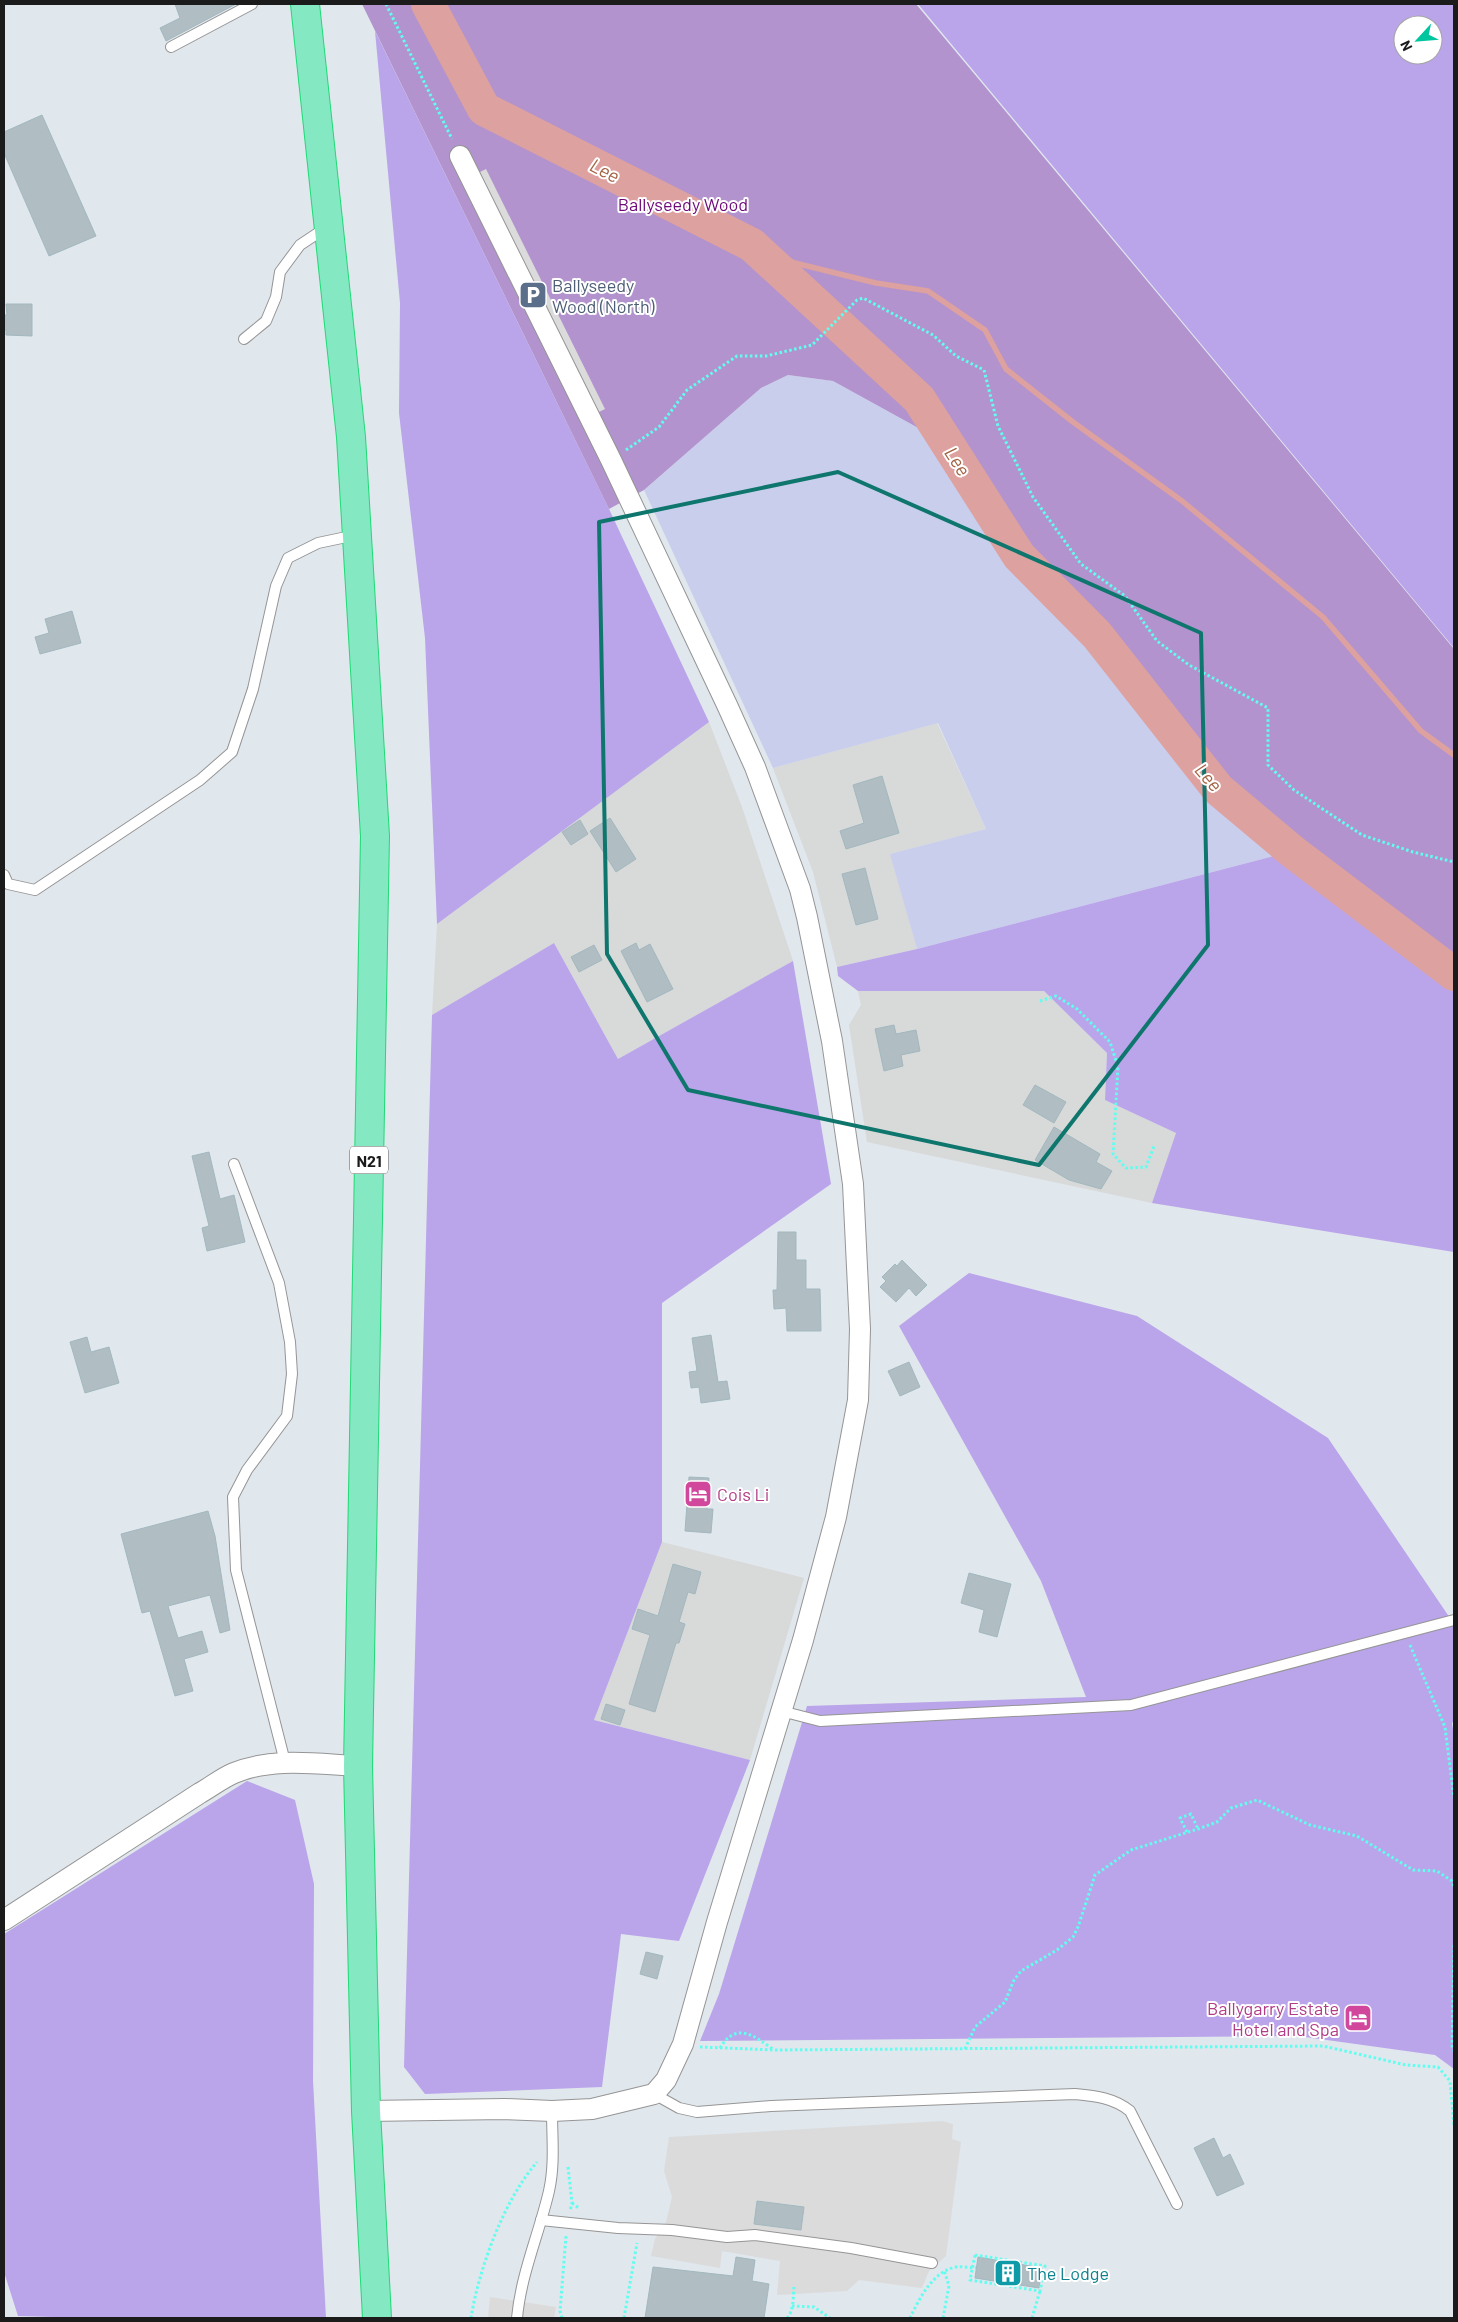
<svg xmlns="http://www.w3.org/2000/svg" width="1458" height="2322" viewBox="0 0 1458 2322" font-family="Barlow,sans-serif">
<rect width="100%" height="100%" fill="#e0e7ed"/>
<!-- residential -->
<g fill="#d8d9d9">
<path d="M709,722L742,807L793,961L618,1059L554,943L432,1015L437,924Z"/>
<path d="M937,723L986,829L891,854L917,949L837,967L813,872L773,768Z"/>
<path d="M858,991H1044L1107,1053L1105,1100L1176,1133L1152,1203L867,1142L849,1025L861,1005Z"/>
<path d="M662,1542L804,1578L750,1760L594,1720Z"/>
</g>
<!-- farmland -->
<path fill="#caceed" d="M788,375L833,381L922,430L1011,564L1096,650L1230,815L1274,856L917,949L890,854L986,829L938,723L773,768L644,490L761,388Z"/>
<!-- grass -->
<g fill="#baa4ea" fill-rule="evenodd">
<path d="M918,4H1454V648ZM1403,25H1433V55H1403Z"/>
<path d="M375,31L609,509L709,722L437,924L425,638L399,413L400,303Z"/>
<path d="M1274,856L1454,992V1252L1152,1203L1176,1133L1105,1100L1107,1053L1044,991H858L838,976L837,967L917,949Z"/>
<path d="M554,943L618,1059L793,961L831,1184L662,1303V1542L594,1720L750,1760L679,1941L621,1934L602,2087L425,2094L404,2067L432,1015Z"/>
<path d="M969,1273L1137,1316L1328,1438L1454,1624V1721L1452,1723L1454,1736V2069L1435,2055L1298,2036L700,2041L719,1994L807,1706L1086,1697L1041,1581L899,1326Z"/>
<path d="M247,1781L295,1800L314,1884L313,2081L326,2318H88L18,2316L4,2272V1934Z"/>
</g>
<!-- forest -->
<path fill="#b293ce" d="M362,4H916L1454,649V987L1230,815L1096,650L1011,564L922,430L833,381L788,375L761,388L644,490L609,509Z"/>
<!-- parking -->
<g fill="#dbdbdb">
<path d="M486,169L605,409L581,421L462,181Z"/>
<path d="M942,2121L953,2124L952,2139L961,2142L946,2256L929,2271L922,2288L859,2280L847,2291L777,2295L780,2261L722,2251L720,2268L651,2256L655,2239L666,2222L672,2197L664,2171L669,2137Z"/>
<path d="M490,2297L556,2307L554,2318H488Z"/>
</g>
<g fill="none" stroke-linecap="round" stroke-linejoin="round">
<!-- stream -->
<path stroke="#dda19f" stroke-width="5.5" d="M752,245L795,263L876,283L928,291L985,330L1006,369L1073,422L1182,501L1323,617L1421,731L1454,755"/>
<!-- river -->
<path stroke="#dda19f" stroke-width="34" d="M428,4L484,109L752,245L919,399L1019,556L1097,635L1218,789L1293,852L1454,974"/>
</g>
<!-- building -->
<g fill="#b0bdc2" stroke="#a2b8bf">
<path d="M175,4H236L166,41L160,28L180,18Z"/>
<path d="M42,115L96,236L49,256L4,153V132Z"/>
<path d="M6,304H32V336L6,335V330H4V315H7Z"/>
<path d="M72,611L81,643L40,654L35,637L49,633L45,619Z"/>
<path d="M882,776L899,833L846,849L840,831L864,823L853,785Z"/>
<path d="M610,818L636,859L616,872L590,831Z"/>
<path d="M580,820L588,834L571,845L562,832Z"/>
<path d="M865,868L878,919L856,925L842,874Z"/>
<path d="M636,943L639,950L650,944L673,989L647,1002L621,951Z"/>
<path d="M594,945L602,960L579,972L571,957Z"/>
<path d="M894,1025L896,1034L916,1030L920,1051L901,1055L903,1066L884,1071L875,1029Z"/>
<path d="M1035,1085L1066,1102L1054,1123L1023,1105Z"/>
<path d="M1054,1127L1100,1154L1096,1162L1112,1171L1101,1189L1069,1180L1035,1160Z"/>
<path d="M209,1152L220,1199L234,1195L245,1242L207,1251L202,1228L209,1226L192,1156Z"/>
<path d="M778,1232H796V1260H806V1289H820L821,1331H787L786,1308L774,1309L773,1290H777Z"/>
<path d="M902,1260L927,1285L916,1296L909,1288L896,1302L880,1287L886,1281L882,1277L895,1264L897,1266Z"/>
<path d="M711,1335L718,1382L727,1381L730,1399L701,1403L699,1387L691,1388L689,1372L697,1371L692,1338Z"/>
<path d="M87,1337L91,1352L109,1347L119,1383L85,1393L70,1342Z"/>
<path d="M909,1362L920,1387L900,1396L888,1371Z"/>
<path d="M689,1477L709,1478L707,1509H713L711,1533L685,1531Z"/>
<path d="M208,1511L215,1536L230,1630L220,1633L210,1595L168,1606L178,1638L202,1631L208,1652L184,1659L193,1691L175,1696L150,1611L142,1613L121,1534Z"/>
<path d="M673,1564L701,1572L695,1594L688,1592L679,1622L685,1624L679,1643H676L655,1712L629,1704L650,1635L632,1629L638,1609L658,1616Z"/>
<path d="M969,1573L1011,1584L997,1637L979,1632L984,1610L961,1603Z"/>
<path d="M606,1704L625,1710L620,1725L601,1719Z"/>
<path d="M646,1952L663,1956L657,1979L640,1974Z"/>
<path d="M1214,2138L1223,2158L1230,2154L1244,2184L1217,2196L1194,2148Z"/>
<path d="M757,2201L804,2207L801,2230L754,2224Z"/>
<path d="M736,2257L755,2260L752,2281L769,2284L764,2318H645L653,2267L733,2276Z"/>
<path d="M978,2257L1042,2268L1039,2288L975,2278Z"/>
</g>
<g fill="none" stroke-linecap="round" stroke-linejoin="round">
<defs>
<g id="lane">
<path d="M171,47L252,4"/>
<path d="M244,339L266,321L276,297L280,272L300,245L327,227"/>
<path d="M4,875L8,884L35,890L200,780L232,752L253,689L276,586L288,558L318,543L356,535"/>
<path d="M234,1164L279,1283L290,1342L292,1374L287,1416L247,1470L233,1497L236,1570L285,1762"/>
<path d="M781,1711L820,1721L1131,1705L1454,1620"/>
<path d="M654,2094L679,2108L697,2112L771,2106L1075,2094C1096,2096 1114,2098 1130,2111L1177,2204"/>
<path d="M541,2220L618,2228L672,2230L727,2237L755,2235L851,2248L932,2263"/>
<path d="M517,2318C521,2274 539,2234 549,2191C555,2164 552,2138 552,2111"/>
</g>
<g id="street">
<path d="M4,1920L200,1793C211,1787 222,1778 234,1773C273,1757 316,1764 358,1766"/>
<path d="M366,2111L505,2109L552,2111L592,2109L654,2094L666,2080L683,2044L717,1922L803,1640L836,1517L858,1400L860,1329L853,1184L832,1041L807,917L800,889L755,767L727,705L611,460L460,156"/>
</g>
<path id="highway" d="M305,4L351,437L375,836L358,1766L366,2111L377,2318"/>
</defs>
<!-- lane casing -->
<use href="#lane" stroke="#959595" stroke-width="12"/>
<!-- street casing -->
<use href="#street" stroke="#959595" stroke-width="22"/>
<!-- highway casing -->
<use href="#highway" stroke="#1fda76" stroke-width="30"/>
<!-- path -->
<g stroke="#61fdef" stroke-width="3" stroke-dasharray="2.5 2.5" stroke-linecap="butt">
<path d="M386,4L452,139"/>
<path d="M626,450L659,427L687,390L737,356H766L812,345L857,300L863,298L933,335L956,356L984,370L998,426L1033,497L1081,564L1125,596L1157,641L1189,665L1268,708V765L1294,790L1362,835L1413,852L1454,862"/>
<path d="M1040,1001L1056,996L1077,1009L1110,1042L1118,1067L1113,1154L1126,1168L1146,1167L1154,1146"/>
<path d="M1410,1645L1445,1727L1454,1798"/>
<path d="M1187,1832L1180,1818L1191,1814L1198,1829"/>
<path d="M1454,1945L1452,2046L1454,2051"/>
<path d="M700,2047L775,2050L1323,2046L1406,2065L1438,2067L1450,2081L1454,2126"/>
<path d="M720,2048C736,2021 755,2036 774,2050"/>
<path d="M965,2049L975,2027L1005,2002L1014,1980L1021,1971L1057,1950L1073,1937L1078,1927L1095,1875L1131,1850L1198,1829L1217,1822L1231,1808L1257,1800L1310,1825L1357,1836L1413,1870L1437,1871L1452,1881L1454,1887"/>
<path d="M568,2167L572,2203L570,2211"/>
<path d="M572,2203L580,2209"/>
<path d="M975,2255L1045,2266L1040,2291L970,2280Z"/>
<path d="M792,2306L814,2307L830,2318"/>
<path d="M471,2318C479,2268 504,2200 537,2162"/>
<path d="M562,2318L560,2311L566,2236"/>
<path d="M624,2318L637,2243"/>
<path d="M787,2318C794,2311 793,2297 794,2287"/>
<path d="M910,2318C919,2299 933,2271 956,2267C963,2266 970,2268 976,2268"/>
<path d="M943,2318L949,2286L944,2270"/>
<path d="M1032,2318L1040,2291"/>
</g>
<!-- lane -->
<use href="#lane" stroke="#fff" stroke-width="10"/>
<!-- street -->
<use href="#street" stroke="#fff" stroke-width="20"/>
<!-- highway -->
<use href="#highway" stroke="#84e8c2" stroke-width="28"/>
</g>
<!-- marked area -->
<path fill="none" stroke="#0f766e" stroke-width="4" stroke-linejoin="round" d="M838,472L1201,633L1208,945L1039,1165L688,1090L607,954L599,522Z"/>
<!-- icons -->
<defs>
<symbol id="parking-square" viewBox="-11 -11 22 22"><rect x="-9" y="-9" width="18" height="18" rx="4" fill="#5c6f8a" stroke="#fff"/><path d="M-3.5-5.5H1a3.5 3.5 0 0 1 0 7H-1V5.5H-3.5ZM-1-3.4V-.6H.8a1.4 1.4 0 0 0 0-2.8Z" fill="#fff"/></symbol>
<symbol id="hotel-square" viewBox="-11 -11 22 22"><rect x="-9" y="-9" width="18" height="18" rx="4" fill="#d1479c" stroke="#fff"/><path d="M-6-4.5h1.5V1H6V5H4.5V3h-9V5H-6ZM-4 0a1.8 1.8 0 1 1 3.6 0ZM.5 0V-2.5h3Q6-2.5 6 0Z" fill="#fff"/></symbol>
<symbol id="building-square" viewBox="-11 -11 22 22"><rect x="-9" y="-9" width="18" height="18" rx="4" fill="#0f9aa8" stroke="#fff"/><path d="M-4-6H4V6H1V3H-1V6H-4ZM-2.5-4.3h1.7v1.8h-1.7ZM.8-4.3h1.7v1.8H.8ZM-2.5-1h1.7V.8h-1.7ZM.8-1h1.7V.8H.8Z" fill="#fff"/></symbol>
</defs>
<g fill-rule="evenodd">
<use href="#parking-square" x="517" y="279" width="32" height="32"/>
<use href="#hotel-square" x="682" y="1478" width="32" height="32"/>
<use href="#hotel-square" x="1342" y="2002" width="32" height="32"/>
<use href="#building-square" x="992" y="2257" width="32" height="32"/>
</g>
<g text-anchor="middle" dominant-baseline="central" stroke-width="4" stroke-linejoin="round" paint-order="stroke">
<!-- shield labels -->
<rect fill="#fff" stroke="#5f5f5f" stroke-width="1" x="350" y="1146.5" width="38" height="27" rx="4"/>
<g font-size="16" font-weight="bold" fill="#1b1b1b">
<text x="369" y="1160">N21</text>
</g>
<!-- park labels -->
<g font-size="18" fill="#6e087a" stroke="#fff">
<text x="683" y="204">Ballyseedy Wood</text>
</g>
<!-- service labels -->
<g font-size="18" fill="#4e5e75" stroke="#fff" text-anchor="start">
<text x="552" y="285">Ballyseedy<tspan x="552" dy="21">Wood (North)</tspan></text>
</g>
<!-- hotel labels -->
<g font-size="18" fill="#b23c85" stroke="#fff" text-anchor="start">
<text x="717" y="1494">Cois Li</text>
<text x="1339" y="2008" text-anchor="end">Ballygarry Estate<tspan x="1339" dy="21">Hotel and Spa</tspan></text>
</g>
<!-- culture labels -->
<g font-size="18" fill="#0d838f" stroke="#fff" text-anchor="start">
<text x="1027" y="2273">The Lodge</text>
</g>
<!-- water labels -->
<g font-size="19" font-style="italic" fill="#a46243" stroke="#fff">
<text transform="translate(605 170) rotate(27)">Lee</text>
<text transform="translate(958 461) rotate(57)">Lee</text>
<text transform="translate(1209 777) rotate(49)">Lee</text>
</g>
</g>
<!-- border -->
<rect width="1458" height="2322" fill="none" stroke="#1b1b1b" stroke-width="10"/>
<!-- north arrow -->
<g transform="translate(1418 40) rotate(244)"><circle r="24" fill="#ffffff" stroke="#a4a4a4"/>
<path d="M0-4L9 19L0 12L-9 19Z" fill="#00c6a0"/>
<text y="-8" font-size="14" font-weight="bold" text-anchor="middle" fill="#1b1b1b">N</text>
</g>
</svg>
